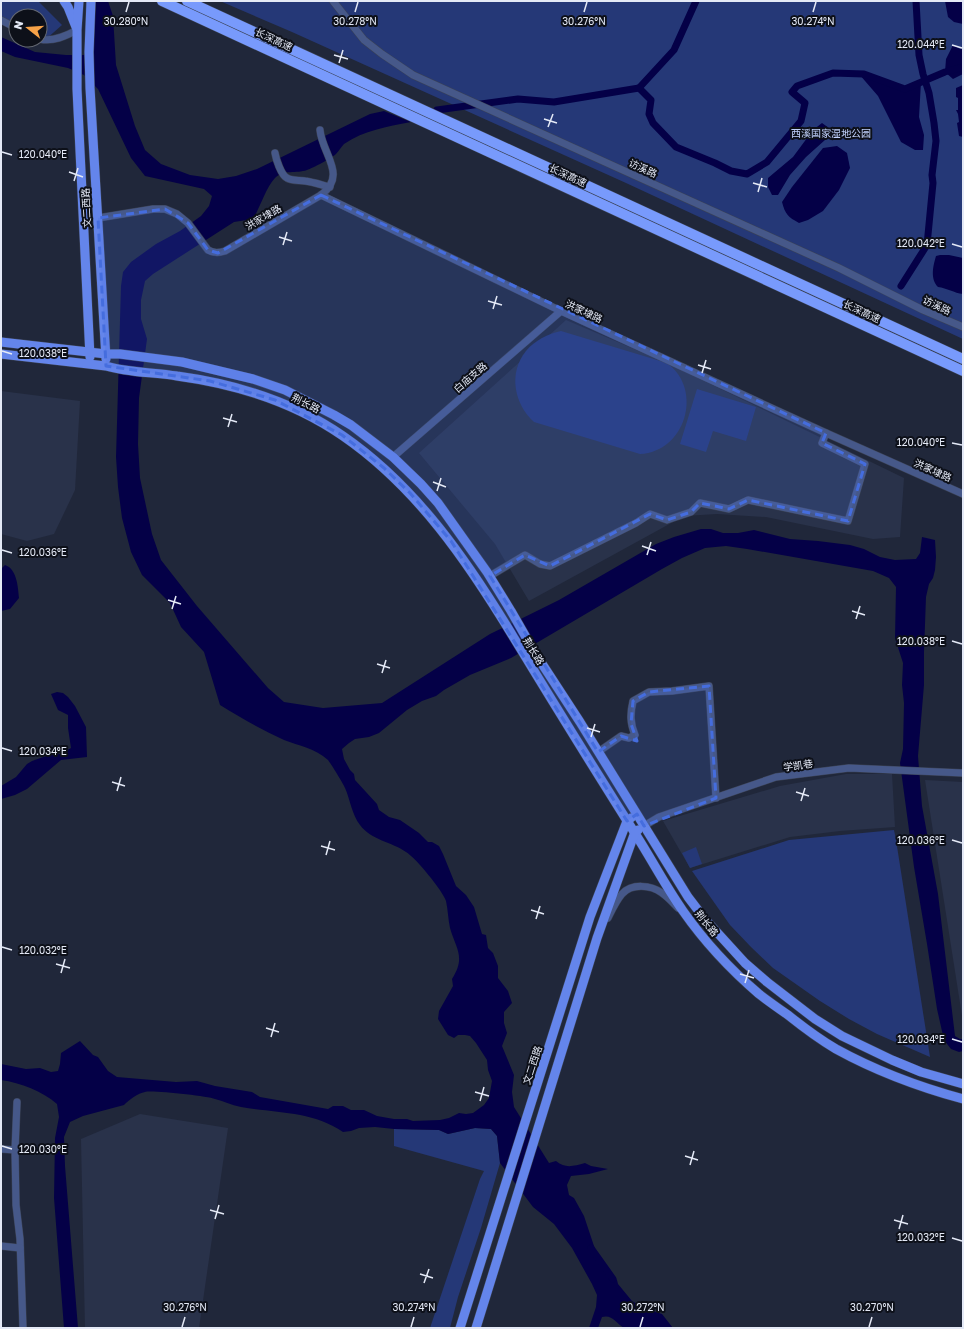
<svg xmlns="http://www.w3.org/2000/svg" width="964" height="1329" viewBox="0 0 964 1329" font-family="'Golos Text','Noto Sans SC',sans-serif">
<rect width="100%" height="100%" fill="#20273a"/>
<!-- built -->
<g fill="#29324a">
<path d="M566,320L667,363L904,478L900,537L873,539L766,517L717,514L684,516L529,601L495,544L419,453Z"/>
<path d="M1,391L80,401L75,490L54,534L27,541L1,534Z"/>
<path d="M846,774H892L895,827L840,831L790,837L690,868L663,821L780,786Z"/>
<path d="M925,780L963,782V1022Z"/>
<path d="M140,1114L228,1128L199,1328H85L81,1139Z"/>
</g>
<!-- green -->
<g fill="#253877">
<path d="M1,1H38L62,25L45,40L40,38V16H16V28L1,21Z"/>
<path d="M220,1H963V339L626,183L292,32Z"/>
<path d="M561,331L667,363C704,390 685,452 640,454L534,422C514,404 508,373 526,351C535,340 548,334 561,331Z"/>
<path d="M697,389L756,407L746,441L713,431L706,452L680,444Z"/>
<path d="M894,830L896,840L930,1057L877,1034L849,1019L820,1001L773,968L751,947L730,925L692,871L789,840Z"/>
<path d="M696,847L702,864L690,868L682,853Z"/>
<path d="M475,1128L491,1129L497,1136L500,1163L481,1228L458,1297L450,1328H430L480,1179L484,1171L394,1146V1129L439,1130L448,1134Z"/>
</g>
<!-- water -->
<g fill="#040047">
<path d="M96,1H108L113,16L116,65L135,126L145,150L161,164L190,175L218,179L236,176L257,169L370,114L384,111L411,122C386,127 365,130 344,144C341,147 339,151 336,154C332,158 313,168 307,170C296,174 284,169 275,178C266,187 260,208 253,219L234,222L153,274L145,281L141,300V319L147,339L139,398L138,444L140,478L152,534L161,560L197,606L268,688L284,702L323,708L382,703L490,634L559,600L656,544L674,537L701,529H711L723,533H738L754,530L790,539L818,541L850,545L864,549L880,557L895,560L916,559L920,553L922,537L935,540L936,557L935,570L933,578L929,584L926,597L924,652V685L918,756L922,806L938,894L955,1036L960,1039H963V1051L959,1052L951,1049L944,1040L937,1009L927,944L914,867L900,763L903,749L904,703L902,685L903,663L895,638L896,587L889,578L873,571L747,549L726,546L705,548L682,558L662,569L511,658L470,675L444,690L436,696L422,701L407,710L379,733L369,737L355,739L349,743L342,749L344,759L350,770L354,774L355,780L377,804L379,810L389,817L400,820L419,833L428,842H432L439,846L443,854L456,886L466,895L474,907L482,934L486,935L488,948L493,953L498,966V978L508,991L512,1003L504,1012V1023L507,1033L502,1046L514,1075L512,1092L514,1107L549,1163L556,1161C566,1169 573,1166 585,1163L591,1166L608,1169L589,1174L571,1176L567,1185L569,1195L574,1198L584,1216L595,1249L596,1259L603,1268L617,1280L618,1284L632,1301L644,1308L662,1314L673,1328H624C616,1323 612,1314 602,1317L598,1328H589L596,1307L597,1295L592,1284L572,1248L554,1224L533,1207L500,1163L497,1136L491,1129L475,1128L448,1134L439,1130L394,1129L375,1127L359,1128L351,1131L343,1132C313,1111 276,1113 241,1107C231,1105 223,1101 215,1099C207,1096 152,1090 145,1092C138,1093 129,1100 124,1105L83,1116L70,1122L64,1137L65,1166L78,1328H64L54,1198L55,1138L59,1117L57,1104C42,1091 21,1083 1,1080V1064L26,1069L40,1068L51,1072L58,1071L60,1064L61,1053L80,1041L93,1055L98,1057L108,1071L117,1077L176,1082L197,1081L215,1086L252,1092L260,1097L328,1109L333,1106H343L351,1110H364L377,1116L394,1119H407L413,1121L440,1120L449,1118L459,1113L466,1114L473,1113L484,1105L489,1098L492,1081L488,1070L487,1060L476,1043L470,1036L465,1035H458L454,1038L448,1035L438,1019L439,1011L453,986L452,979C466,957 456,949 450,928C448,919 448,910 446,901C443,891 415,857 406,852C392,842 371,840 360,825C352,815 350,799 345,788C343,783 331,764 328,760C315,748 299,746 284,740C262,730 241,718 220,705L204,652L181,627L170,603L142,575L131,552L122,518L118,487L116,457L121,286L123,272L131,262L156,244L180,231L201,216L209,206L212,196L204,189L145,176L131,158L98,89L84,75L68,68L15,57L1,51V37L35,52L66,55H87L93,48Z"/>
<path d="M945,1H963V24L954,22L948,17Z"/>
<path d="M953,45L960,49H963V74L953,79L945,72L946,59Z"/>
<path d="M859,74L905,89L921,82L919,117L924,135L923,150H915L901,142L878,96Z"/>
<path d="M963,85V137L959,136L957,123L959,122L958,114L956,110H958V98L956,97V88Z"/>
<path d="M822,123L829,128L825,140L806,157L790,175L778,195H772L768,187V178L793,157L813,130Z"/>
<path d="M837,146L847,153L850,168L839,190L823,211L808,220L799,223C788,217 785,214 782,202L792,187L823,148Z"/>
<path d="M940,255H949L963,258V294C954,293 947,288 938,287C930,279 933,266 936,256Z"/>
<path d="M5,565C17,569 18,587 19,598L10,609L1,611V569Z"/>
<path d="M57,692L63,693L68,697L75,706L86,727L87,757L61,760L27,789L15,795L1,799V786L16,777L27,764L32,761L49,755L60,754L71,748L68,728V715L58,710L51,694Z"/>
</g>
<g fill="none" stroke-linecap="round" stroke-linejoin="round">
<!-- canal -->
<g stroke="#040047" stroke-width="7">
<path d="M639,88L651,100L649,114L653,123L676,147L715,163L731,171L747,174L767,162L801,121L805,103L792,92L797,86L833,73L864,74L905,89L945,72L963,67"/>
<path d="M437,110L518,99L554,102L639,88L674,50L696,1"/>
<path d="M901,286L927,245L933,183L932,175L936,141L934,123L929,93L923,74L919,55L916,1"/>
<path d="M591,1248L613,1279"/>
</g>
<defs>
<g id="minor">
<path d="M333,1L364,40L382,54L413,75L839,268L923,310L963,327"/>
<path d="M1,20L16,28"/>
<path d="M40,39C53,42 66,36 77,30"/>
<path d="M275,153C276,159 281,175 287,178C292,181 299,180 305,181C313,182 322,185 330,187"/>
<path d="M321,195L561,311L826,433L963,494"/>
<path d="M98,218L153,209H165L177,214L188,223L208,250C214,253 218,253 225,251L321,195C348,175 322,154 320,130"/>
<path d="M393,457L561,311"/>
<path d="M490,576L525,555L540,564L550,566L636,523L650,514L667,520L691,512L700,503L729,509L748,500L848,521L865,464L822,443L826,433"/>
<path d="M598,752L621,736L629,738L635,735C630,723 630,714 633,701L649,692L672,691L709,686L716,798"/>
<path d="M644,826L659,817L776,777L849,768L963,773"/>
<path d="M608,918C612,910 616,901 622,894C632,883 651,885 662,893C668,897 673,903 678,908"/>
<path d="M17,1102L15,1150L16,1205L20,1239L23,1328"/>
<path d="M1,1149L15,1150"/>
<path d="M1,1246L20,1248"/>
</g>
<g id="major">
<path d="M64,1L68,7L76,27"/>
<path d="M79,1L77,30V89L90,357"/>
<path d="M91,1L89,52L90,88L106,359"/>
<path d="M1,342L106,354H120L182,362L253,379L285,390L334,415L351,425L393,457L421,484L438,503L487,572L511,611L535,653L580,722L688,897L704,918L745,963L767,982L815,1019L842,1036L892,1060L921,1072L963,1084"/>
<path d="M1,354L106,366C129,373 153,372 177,376C236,384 294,402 343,436C417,487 468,562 514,638C554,704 595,770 636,835C652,860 666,887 683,911C704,941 731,970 759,994C768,1001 778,1008 788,1015C803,1027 819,1039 836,1049C876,1071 919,1087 963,1099"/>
<path d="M460,1328L590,917L627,821L631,818"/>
<path d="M476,1328L597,938L635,832L638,830"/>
</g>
<g id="highway">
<path d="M162,1L963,371"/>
<path d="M187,1L963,359"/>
</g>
</defs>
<!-- minor casing -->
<use href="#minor" stroke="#3b4254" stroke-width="8"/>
<!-- major casing -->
<use href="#major" stroke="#3b4254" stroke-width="10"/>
<!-- highway casing -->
<use href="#highway" stroke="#3b4254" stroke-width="11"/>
<!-- minor -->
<use href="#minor" stroke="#465889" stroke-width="7"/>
<!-- major -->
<use href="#major" stroke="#6485eb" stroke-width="9"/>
<!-- highway -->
<use href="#highway" stroke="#789afc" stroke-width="10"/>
</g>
<!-- marked area -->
<path fill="#456dde" fill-opacity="0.2" stroke="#456dde" stroke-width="3" stroke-dasharray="8 5" stroke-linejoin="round" d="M321,195L826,433L822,443L865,464L848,521L748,500L729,509L700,503L691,512L667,520L650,514L550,566L525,555L490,576L598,752L621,736L637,741L631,724L633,701L649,692L709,686L716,798L644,826L637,814L627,821L451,541L410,493L384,468L342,435L275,400L210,381L106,366L98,218L165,209L188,223L208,250L218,253Z"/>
<!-- ticks -->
<path fill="none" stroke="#e4e9f6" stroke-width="1.5" d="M126,12L129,2M355,12L358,2M584,12L587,2M813,12L816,2M952,45L962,48M334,55L348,59M339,63L343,50M544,119L557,123M548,127L553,114M2,152L12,155M69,172L83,177M74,181L78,168M753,183L767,187M758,192L762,178M279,237L292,241M952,244L962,247M283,245L287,232M488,301L502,305M493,309L497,296M2,351L12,354M698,365L711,369M702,373L706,360M223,418L237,422M228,427L232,414M952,443L962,445M433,482L446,487M437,491L441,478M642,546L656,551M2,550L12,553M647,555L651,542M168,600L181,604M172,609L176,596M852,611L865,615M856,619L860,606M952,641L962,644M377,664L390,668M382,673L386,660M587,728L600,732M591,737L595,724M2,748L12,751M112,782L125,786M117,791L121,777M796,792L809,796M801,801L805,788M952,840L962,843M321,846L335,850M326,855L330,841M531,910L544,914M536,919L540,906M2,947L12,950M56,964L70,968M61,973L65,959M740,974L754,978M745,983L749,970M266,1028L279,1032M271,1037L275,1023M952,1039L962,1042M475,1092L489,1096M480,1101L484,1087M2,1146L12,1149M685,1156L698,1160M690,1165L694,1151M210,1210L224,1214M215,1219L219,1205M894,1220L908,1224M899,1229L903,1215M952,1238L962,1241M420,1274L433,1278M424,1283L429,1269M182,1327L185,1317M411,1327L414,1317M640,1327L643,1317M869,1327L872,1317"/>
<g text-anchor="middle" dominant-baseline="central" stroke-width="4" stroke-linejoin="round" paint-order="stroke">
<!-- street labels -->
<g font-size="10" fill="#e4e9f6" stroke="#0d1019">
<text transform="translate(274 39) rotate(25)">长深高速</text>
<text transform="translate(643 168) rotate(24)">访溪路</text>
<text transform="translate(568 175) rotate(25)">长深高速</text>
<text transform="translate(86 208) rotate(-93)">文二西路</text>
<text transform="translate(263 217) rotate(-30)">洪家埭路</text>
<text transform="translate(937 305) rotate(25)">访溪路</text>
<text transform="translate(584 311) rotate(25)">洪家埭路</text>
<text transform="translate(862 311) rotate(25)">长深高速</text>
<text transform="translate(470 377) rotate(-41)">白庙支路</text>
<text transform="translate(306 403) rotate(27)">荆长路</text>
<text transform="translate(933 470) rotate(24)">洪家埭路</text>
<text transform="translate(534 651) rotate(59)">荆长路</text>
<text transform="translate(798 765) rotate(-8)">学凯巷</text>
<text transform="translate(707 923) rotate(51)">荆长路</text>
<text transform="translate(532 1065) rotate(-72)">文二西路</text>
</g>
<!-- park labels -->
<g font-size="10" fill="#c2d3fe" stroke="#0d1019">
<text x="831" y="133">西溪国家湿地公园</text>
</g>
</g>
<g font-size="10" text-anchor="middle" fill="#e4e9f6" stroke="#0d1019" stroke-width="4" stroke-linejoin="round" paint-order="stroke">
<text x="126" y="25">30.280°N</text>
<text x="355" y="25">30.278°N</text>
<text x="584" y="25">30.276°N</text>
<text x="813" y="25">30.274°N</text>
<text x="921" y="48">120.044°E</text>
<text x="43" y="158">120.040°E</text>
<text x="921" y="247">120.042°E</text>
<text x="43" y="357">120.038°E</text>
<text x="921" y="446">120.040°E</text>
<text x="43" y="556">120.036°E</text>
<text x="921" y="645">120.038°E</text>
<text x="43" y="755">120.034°E</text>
<text x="921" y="844">120.036°E</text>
<text x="43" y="954">120.032°E</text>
<text x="921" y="1043">120.034°E</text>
<text x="43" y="1153">120.030°E</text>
<text x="921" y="1241">120.032°E</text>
<text x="185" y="1311">30.276°N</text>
<text x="414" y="1311">30.274°N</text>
<text x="643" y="1311">30.272°N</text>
<text x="872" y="1311">30.270°N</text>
</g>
<!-- border -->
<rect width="964" height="1329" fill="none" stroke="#e4e9f6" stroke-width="4"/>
<!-- north arrow -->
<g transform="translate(28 28) rotate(287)"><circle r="19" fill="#0d1019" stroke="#636771"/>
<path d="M0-3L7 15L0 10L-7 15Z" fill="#f7a248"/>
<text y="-6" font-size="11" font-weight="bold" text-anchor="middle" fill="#e4e9f6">N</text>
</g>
</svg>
